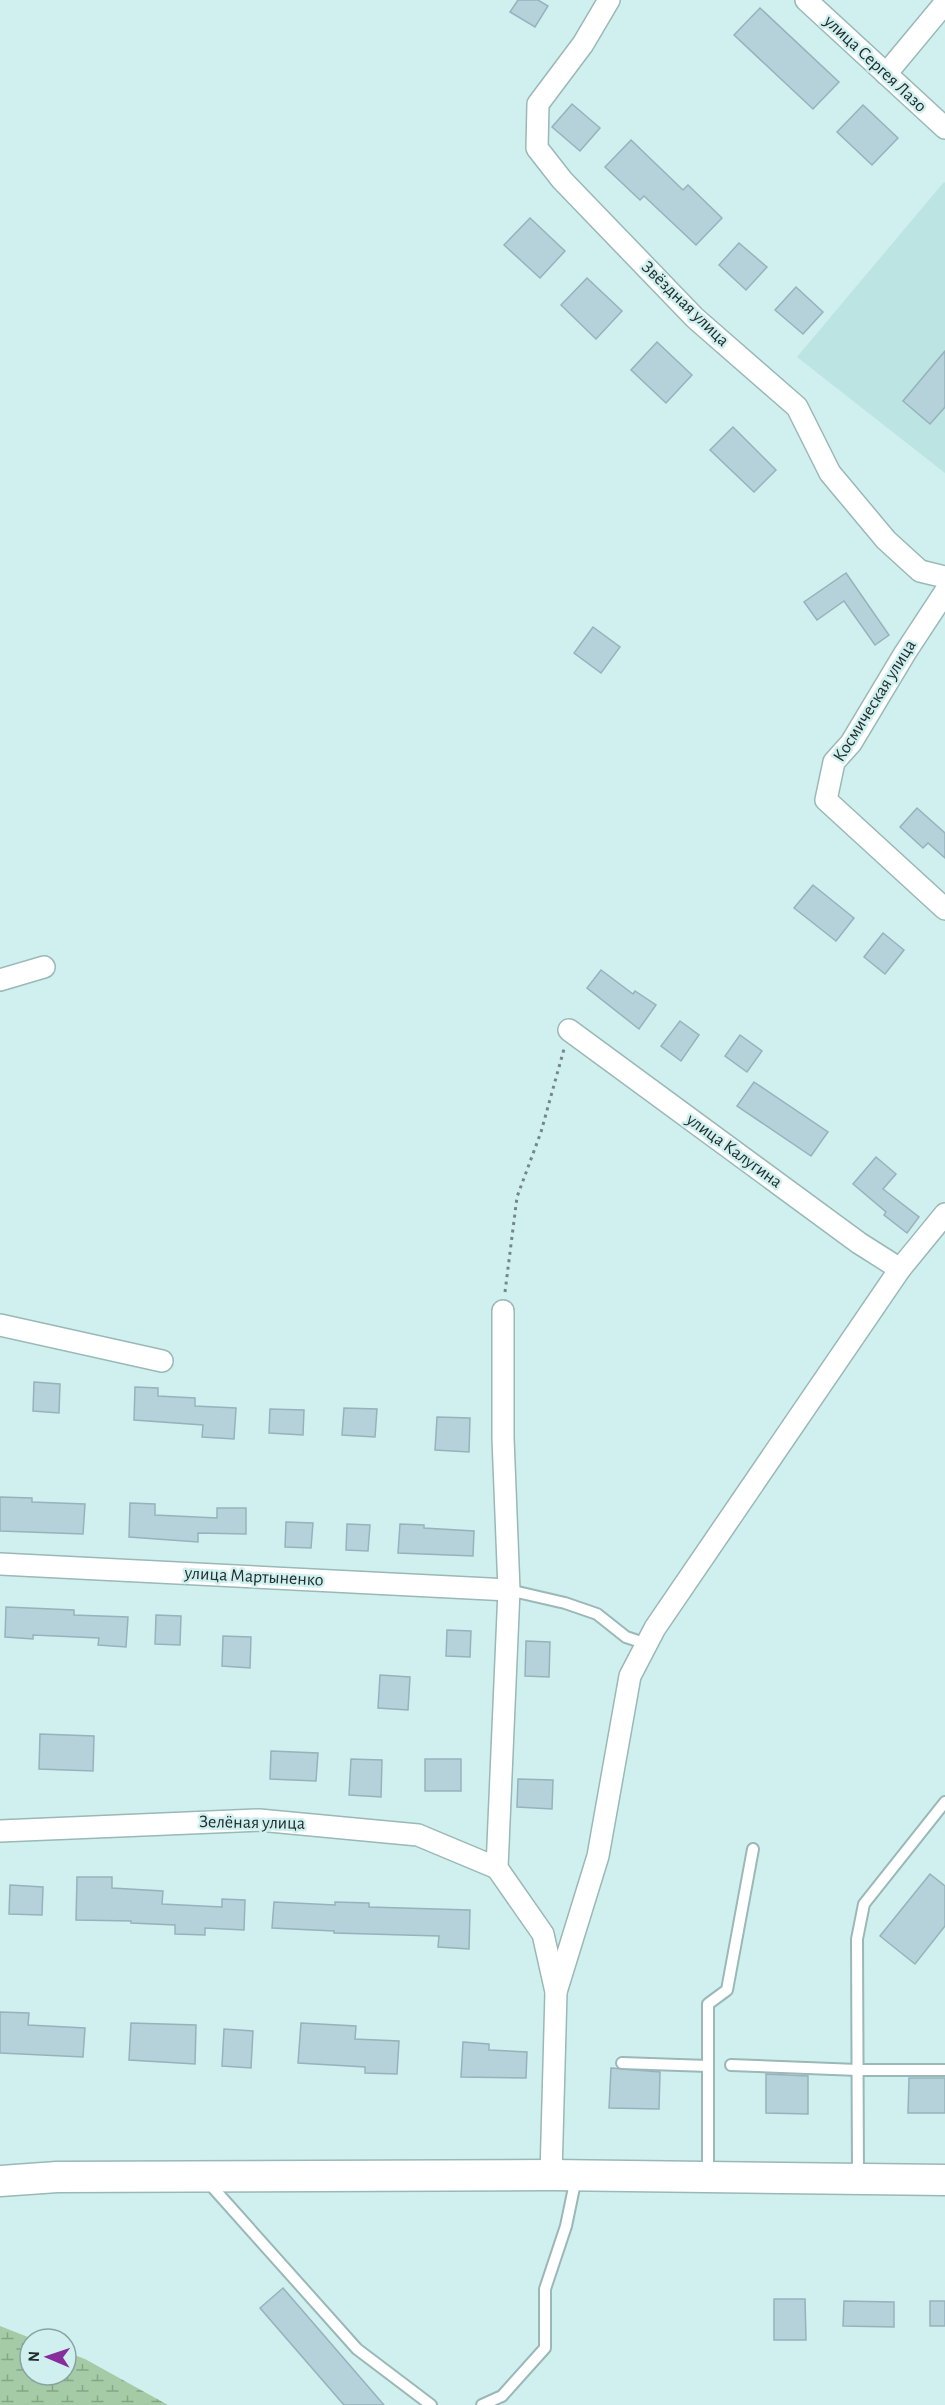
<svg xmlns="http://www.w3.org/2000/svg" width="945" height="2405" viewBox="0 0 945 2405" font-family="'Alegreya Sans',sans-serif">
<defs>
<pattern id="wetland-marsh" width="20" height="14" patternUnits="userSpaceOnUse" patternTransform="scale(1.5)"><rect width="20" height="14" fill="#a4cba5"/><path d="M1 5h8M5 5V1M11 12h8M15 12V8" fill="none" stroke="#85a587"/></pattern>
</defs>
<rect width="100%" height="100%" fill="#d0f0ef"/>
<!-- built -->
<path fill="#bbe4e3" d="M944,182L945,183V473L797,357Z"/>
<!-- wetland -->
<path fill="url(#wetland-marsh)" d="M0,2326L33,2339H30V2375H66V2352L85,2359L168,2405H0Z"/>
<!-- building -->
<g fill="#b5d2db" stroke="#96b2bc" stroke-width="1.5">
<path d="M518,0H538L548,6L535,27L510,12Z"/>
<path d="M760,8L839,82L813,109L734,35Z"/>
<path d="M572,104L600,128L580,151L552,127Z"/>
<path d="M863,105L898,138L872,165L837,132Z"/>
<path d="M631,140L683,190L688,185L722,218L696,245L644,196L640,200L605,167Z"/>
<path d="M530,218L565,251L540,278L504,245Z"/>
<path d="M739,243L767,267L746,290L719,265Z"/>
<path d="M587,278L622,311L596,339L561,305Z"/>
<path d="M796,287L823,312L803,334L775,310Z"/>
<path d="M657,342L692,375L666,403L631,370Z"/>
<path d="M945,351V407L930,424L903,401Z"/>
<path d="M733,427L776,470L754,492L710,450Z"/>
<path d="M846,573L889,635L875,645L844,601L817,620L804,602Z"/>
<path d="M593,627L620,647L601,673L574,653Z"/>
<path d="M917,808L945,833V858L928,843L923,848L900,827Z"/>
<path d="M813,885L854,918L836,941L794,908Z"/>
<path d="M883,933L904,950L885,974L864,957Z"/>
<path d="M601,970L633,994L635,991L656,1005L639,1029L587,988Z"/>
<path d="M680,1021L699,1035L681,1061L661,1046Z"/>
<path d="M740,1035L762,1051L747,1072L725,1056Z"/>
<path d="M754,1082L828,1132L811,1156L737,1106Z"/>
<path d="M876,1157L896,1174L883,1189L919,1217L907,1233L884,1215L886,1212L853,1184Z"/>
<path d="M34,1382L60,1384L59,1413L33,1411Z"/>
<path d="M135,1387L158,1388V1396L195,1398V1406L236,1408L234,1439L202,1437L203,1425L134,1420Z"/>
<path d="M344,1408L377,1409L375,1437L342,1435Z"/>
<path d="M270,1409L304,1410L303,1435L269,1433Z"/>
<path d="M437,1417L470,1418L469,1452L435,1450Z"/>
<path d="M0,1497L32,1498V1502L85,1504L83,1534L0,1531Z"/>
<path d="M130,1503L155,1504V1515L217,1518V1508H246V1534L198,1533V1542L129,1537Z"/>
<path d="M286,1522L313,1523L311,1548L285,1547Z"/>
<path d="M347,1524L370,1525L368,1551L346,1550Z"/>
<path d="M400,1524L424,1525V1528L474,1531L473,1556L398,1553Z"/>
<path d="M6,1607L74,1610V1615L128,1617L126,1647L98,1645L99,1638L33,1635V1639L5,1637Z"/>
<path d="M156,1615L181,1616L180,1645L155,1644Z"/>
<path d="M447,1630L471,1631L470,1657L446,1656Z"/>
<path d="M223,1636L251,1637L250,1668L222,1666Z"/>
<path d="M526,1641L550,1642L549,1677L525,1676Z"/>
<path d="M380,1675L410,1677L408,1710L378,1708Z"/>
<path d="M40,1734L94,1736L93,1771L39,1769Z"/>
<path d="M271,1751L318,1753L316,1781L270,1779Z"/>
<path d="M351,1759L382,1760L381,1797L349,1795Z"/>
<rect x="425" y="1759" width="36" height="32"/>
<path d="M518,1779L553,1780L552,1809L517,1807Z"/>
<path d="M930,1874L945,1886V1926L915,1964L880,1936Z"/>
<path d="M77,1877H112V1888L163,1891L162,1904L222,1907V1899L245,1900L244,1930L205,1928V1935L175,1934V1925L131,1923V1921L76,1920Z"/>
<path d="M10,1885L43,1887L42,1915L9,1914Z"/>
<path d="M274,1902L335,1905V1902L369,1903V1907L470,1910L469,1949L438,1947L439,1936L334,1933V1931L272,1928Z"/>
<path d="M0,2012L29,2013L28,2025L85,2028L83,2057L0,2053Z"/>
<path d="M131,2023L196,2025L195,2064L129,2060Z"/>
<path d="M301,2023L356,2026L355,2039L399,2041L397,2074L365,2073V2067L298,2063Z"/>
<path d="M224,2029L253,2031L251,2068L222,2066Z"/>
<path d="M463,2042L489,2044V2050L527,2052L526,2078L461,2077Z"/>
<path d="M611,2068L660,2072L659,2109L609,2108Z"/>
<path d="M766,2074L808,2076V2114L766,2113Z"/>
<path d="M909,2078H945V2113H908Z"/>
<path d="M283,2288L384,2405H344L260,2308Z"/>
<path d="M774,2299H805L806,2340H774Z"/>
<path d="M844,2301L894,2302V2327L843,2326Z"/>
<rect x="930" y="2301" width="15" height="25"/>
</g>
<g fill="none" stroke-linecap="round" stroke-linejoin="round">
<defs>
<g id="service">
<path d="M509,1590L565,1603L597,1614L626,1637L647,1644"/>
<path d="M622,2063L708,2066"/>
<path d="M731,2065L858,2070H945"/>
<path d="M708,2174V2004L727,1990L753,1849"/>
<path d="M858,2176L857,1939L864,1904L945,1802"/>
<path d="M207,2181L357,2349L431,2405"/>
<path d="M482,2405L502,2396L545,2348V2289L566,2226L576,2178"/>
</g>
<g id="minor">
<path d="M609,0L583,44L538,104L537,148L562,180L695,318L797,407L830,473L886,540L920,571L945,577"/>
<path d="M806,0L945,128"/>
<path d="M886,74L945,3"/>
<path d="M945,592L905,653L851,743L834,762L826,800L945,909"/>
<path d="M0,980L44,967"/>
<path d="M569,1030L859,1243L900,1269"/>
<path d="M503,1311V1438L509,1590L497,1868L543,1934L556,1992L551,2175"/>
<path d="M0,1325L162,1361"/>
<path d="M0,1564L509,1590"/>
<path d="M0,1831L259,1820L418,1835L497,1868"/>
<path d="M556,1992L598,1856L630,1676L655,1628L900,1269L945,1214"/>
</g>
<path id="secondary" d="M0,2181L57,2177L551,2175L945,2180"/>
</defs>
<!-- service casing -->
<use href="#service" stroke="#99b8b7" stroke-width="14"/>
<!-- minor casing -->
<use href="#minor" stroke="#99b8b7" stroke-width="24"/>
<!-- secondary casing -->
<use href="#secondary" stroke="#99b8b7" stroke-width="33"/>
<!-- path -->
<path stroke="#728786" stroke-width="3" stroke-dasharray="3 4.5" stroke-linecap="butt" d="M505,1292L517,1197L541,1132L564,1049"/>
<!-- service -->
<use href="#service" stroke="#fff" stroke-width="10"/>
<!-- minor -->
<use href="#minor" stroke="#fff" stroke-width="21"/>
<!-- secondary -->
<use href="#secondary" stroke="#fff" stroke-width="30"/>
</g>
<g text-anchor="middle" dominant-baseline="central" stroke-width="5" stroke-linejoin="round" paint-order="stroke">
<!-- street labels -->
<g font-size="18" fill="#212d2d" stroke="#d0f0ef">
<text transform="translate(875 64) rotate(43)">улица Сергея Лазо</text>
<text transform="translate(685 304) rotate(44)">Звёздная улица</text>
<text transform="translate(875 701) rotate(-58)">Космическая улица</text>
<text transform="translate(734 1151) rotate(36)">улица Калугина</text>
<text transform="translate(254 1577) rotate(3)">улица Мартыненко</text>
<text transform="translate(252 1823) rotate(1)">Зелёная улица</text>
</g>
</g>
<!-- north arrow -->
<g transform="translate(48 2357) rotate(272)"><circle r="28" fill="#d0f0ef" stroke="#8aa2a1" stroke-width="1.5"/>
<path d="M0-4.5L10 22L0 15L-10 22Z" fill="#852e9c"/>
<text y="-9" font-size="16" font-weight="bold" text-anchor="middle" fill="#212d2d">N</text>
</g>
</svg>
